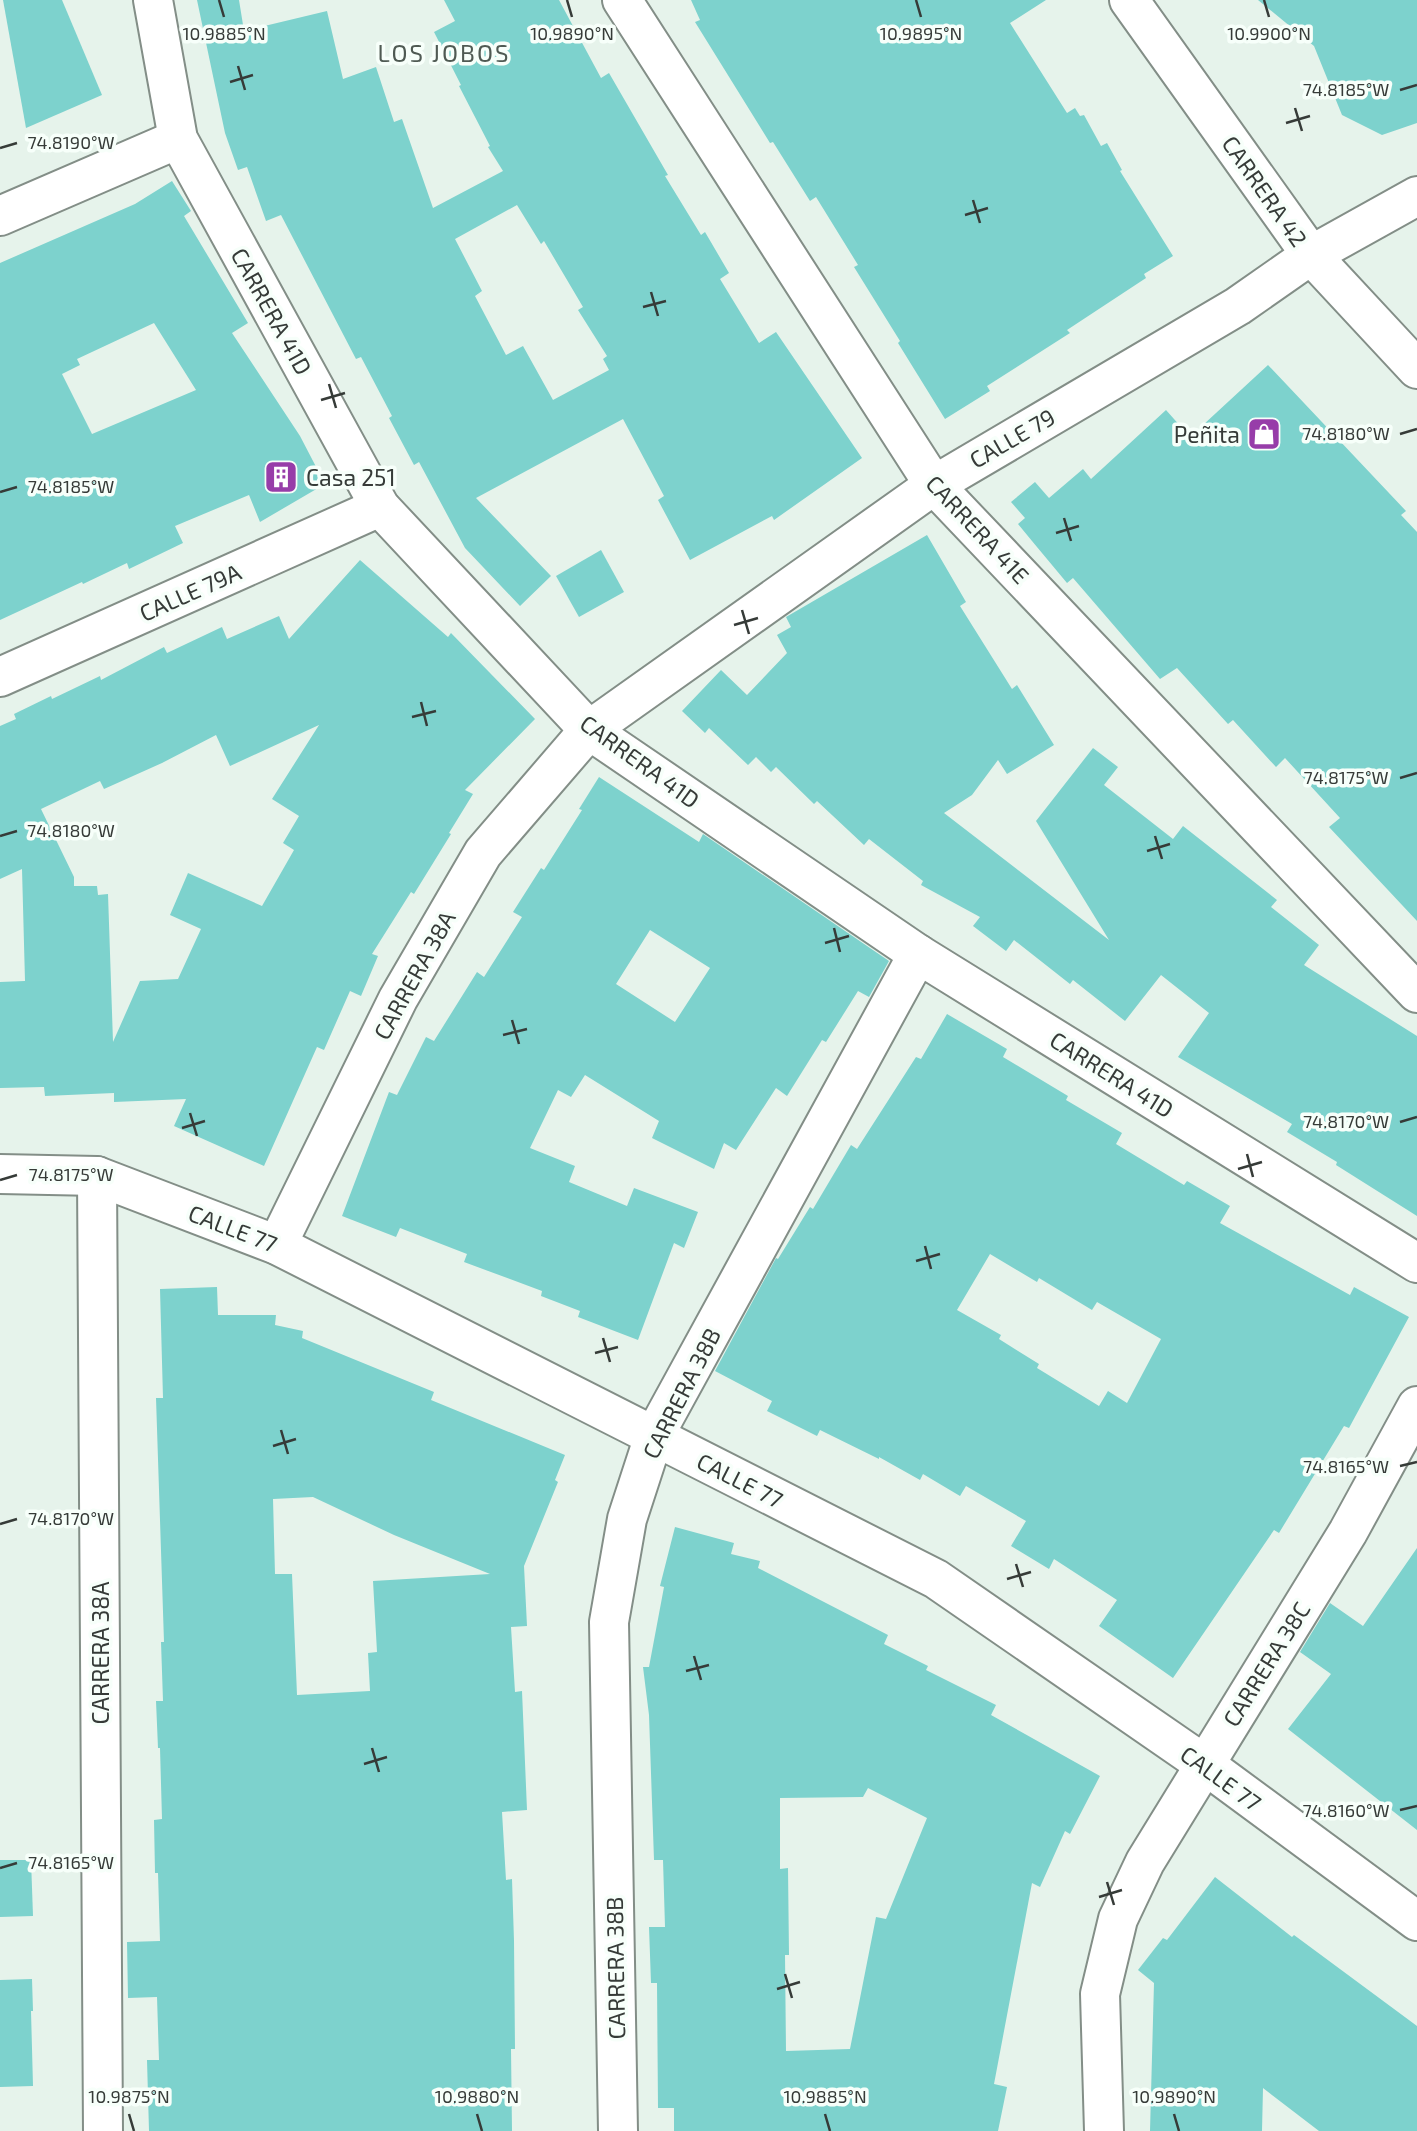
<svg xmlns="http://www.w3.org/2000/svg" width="1417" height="2131" viewBox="0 0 1417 2131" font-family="'Exo 2',sans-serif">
<rect width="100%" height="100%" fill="#e6f3eb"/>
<!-- building -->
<g fill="#7dd2cd" fill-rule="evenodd">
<path d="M3,0H62L102,95L26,128Z"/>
<path d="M197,0H239L244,31L327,11L343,79L376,67L394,122L402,119L433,208L503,171L488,147L490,146L459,86L461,85L434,32L455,21L444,0H559L601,78L609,73L668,175L665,176L701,235L705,232L729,273L720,279L759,343L776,332L862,458L774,520L772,516L690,560L658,500L664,496L623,419L476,498L551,576L520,606L465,548L419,462L414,465L389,418L392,416L361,357L356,359L281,215L266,221L247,167L238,170L225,133ZM517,205L541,244L544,241L583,307L578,310L607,356L603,359L609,370L553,400L523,346L506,355L475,296L482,291L455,239Z"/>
<path d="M691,0H1046L1010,23L1067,113L1075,108L1080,116L1084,115L1101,146L1107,143L1122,170L1120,171L1173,256L1144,274L1146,278L1067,330L1070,333L987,386L990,391L945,419L898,343L900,341L854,267L858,265L816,197L810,201L773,142L770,143L695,22L700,20Z"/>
<path d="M1258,0H1417V123L1382,135L1342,115L1314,46Z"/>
<path d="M172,181L191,211L184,216L248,323L232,333L300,436L325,484L260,522L249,495L175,526L183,543L129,569L127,563L83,584L82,582L0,620V263L135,204ZM154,323L196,390L92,434L62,374L80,365L77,359Z"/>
<path d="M1268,365L1406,511L1401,515L1417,532V921L1329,827L1340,818L1285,758L1276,767L1233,720L1228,724L1177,668L1160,679L1073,578L1067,583L1032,541L1018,524L1025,518L1011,502L1035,482L1049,498L1083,469L1091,479L1166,410L1190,437Z"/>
<path d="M927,535L966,602L960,606L1012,689L1017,685L1054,745L1007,774L998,760L972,795L944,813L1109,940L1036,821L1093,748L1118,767L1104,785L1173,839L1183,826L1277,900L1271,907L1319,945L1304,965L1417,1036V1216L1336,1165L1337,1162L1287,1132L1292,1124L1178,1057L1209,1013L1161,975L1125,1021L1073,980L1070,984L1014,940L1006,951L973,926L980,917L921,885L923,881L869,839L864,845L817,801L814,804L776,767L771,772L756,757L748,765L709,728L705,733L682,711L721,670L747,695L787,653L777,635L791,627L786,617Z"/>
<path d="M601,550L624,592L579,617L556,576Z"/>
<path d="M360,560L448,637L451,633L535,719L465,790L473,794L449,833L451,834L414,894L411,892L372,954L378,956L361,996L350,991L324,1050L317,1047L264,1166L174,1126L186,1099L114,1102V1093L45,1096L44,1087L0,1088V982L25,981L22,869L0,879V726L16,719L14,714L51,696L52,699L100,676L101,680L164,647L167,653L222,627L227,639L279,616L289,639ZM319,725L272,799L299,816L283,843L294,850L262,906L188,873L170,915L201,929L178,979L140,981L113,1042L108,894L98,895L97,886H74V877L41,809L100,781L104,789L162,763L216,735L230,766Z"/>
<path d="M599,777L699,842L703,834L889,961L869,997L858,991L826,1042L822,1040L787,1096L776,1088L736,1150L724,1143L714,1169L652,1138L659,1121L585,1075L571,1097L558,1090L530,1148L575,1166L569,1182L627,1206L634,1188L698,1212L684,1248L674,1243L638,1340L578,1317L580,1311L541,1296L542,1291L464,1262L467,1254L400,1228L396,1237L342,1216L389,1092L397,1095L426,1037L434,1041L477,972L484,977L522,917L513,912L541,868L544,870L582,810L579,809ZM650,930L710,968L675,1022L616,984Z"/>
<path d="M947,1014L1007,1049L1003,1057L1068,1096L1066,1100L1122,1133L1116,1144L1184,1185L1187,1181L1230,1206L1220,1223L1350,1295L1354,1287L1409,1317L1349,1428L1344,1426L1279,1533L1274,1530L1173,1678L1099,1626L1117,1600L1054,1559L1049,1569L1011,1546L1026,1521L966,1486L960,1496L923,1474L920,1480L879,1457V1459L820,1430L817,1436L767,1411L772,1401L715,1371L776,1258L778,1259L810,1207L813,1209L851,1145L857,1149L916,1057L921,1059ZM990,1254L1037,1282L1039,1278L1092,1310L1097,1302L1161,1339L1127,1403L1108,1391L1099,1406L1037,1368L1039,1364L999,1339L1001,1335L957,1310Z"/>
<path d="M217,1287L218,1315H276L275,1325L303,1331L302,1338L434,1392L431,1400L565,1455L555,1480L558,1482L524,1566L527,1626L511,1627L515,1692L522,1691L527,1810L502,1812L506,1880L512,1879L514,1941L515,2049H511L512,2131H149L147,2060H159L157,1997L128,1998L127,1942L160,1941L158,1873H155L154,1820L162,1819L160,1748H158L156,1701H163L161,1642H164L156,1398H163L160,1289ZM313,1497L394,1535L490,1574L373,1581L377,1652L368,1653L370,1691L297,1695L292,1574H275L273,1499Z"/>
<path d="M675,1527L734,1543L731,1554L760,1561L758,1568L888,1635L884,1644L928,1666L926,1670L996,1705L991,1715L1100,1776L1070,1834L1065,1831L1040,1887L1032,1883L994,2084L1007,2087L998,2131H674V2108H658L657,1983H651L649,1927H665L663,1860H654L649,1715L643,1667H649L664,1587L660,1586ZM868,1788L927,1818L886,1919L876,1917L850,2049L786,2051L785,1955H789L788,1868L780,1869V1798L863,1797Z"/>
<path d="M1417,1548V1830L1288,1729L1331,1674L1300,1652L1330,1603L1363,1626Z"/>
<path d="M0,1860H31L33,1916L0,1917Z"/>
<path d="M1215,1877L1292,1937L1294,1935L1417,2026V2131H1319L1263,2088L1262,2131H1150L1154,1983L1138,1970L1163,1938L1167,1940Z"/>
<path d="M32,1979L33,2011H31L33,2086L0,2087V1980Z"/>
</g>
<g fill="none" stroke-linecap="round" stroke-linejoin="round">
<defs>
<g id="street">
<path d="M153,0L178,139L380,507L589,730L918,954L1417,1263"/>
<path d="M622,0L934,485L1417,993"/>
<path d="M0,216L178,139"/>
<path d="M0,677L380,507"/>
<path d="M0,1174L97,1176L277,1245L936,1579L1204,1764L1417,1921"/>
<path d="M97,1176L103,2131"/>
<path d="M277,1245L398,999L483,853L589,730L934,485L1238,306L1311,255L1417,196"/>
<path d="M618,2131L609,1622L627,1519L654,1436L918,954"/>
<path d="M1104,2131L1100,1994L1118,1919L1145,1862L1348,1532L1417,1406"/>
</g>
<path id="secondary" d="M1129,0L1311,255L1417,369"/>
</defs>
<!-- street casing -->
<use href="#street" stroke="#838e87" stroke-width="42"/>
<!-- secondary casing -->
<use href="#secondary" stroke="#838e87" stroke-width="42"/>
<!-- street -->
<use href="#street" stroke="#fff" stroke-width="38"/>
<!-- secondary -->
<use href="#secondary" stroke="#fff" stroke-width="38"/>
</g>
<!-- ticks -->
<path fill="none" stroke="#363b38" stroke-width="2.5" d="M219,0L224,17M567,0L572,17M916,0L921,17M1264,0L1269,17M238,66L245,90M230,82L253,75M1400,90L1417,85M1295,108L1302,131M1286,123L1310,116M0,148L17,143M973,200L980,223M965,215L988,208M651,292L658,316M643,307L666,301M329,384L336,408M321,400L345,393M1400,434L1417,429M0,492L17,487M1064,518L1071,541M1056,533L1079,526M742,610L749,634M734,625L758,618M421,702L427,726M412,717L436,711M1400,778L1417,773M0,836L17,831M1155,836L1162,859M1147,851L1170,844M834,928L840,952M825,943L849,936M512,1020L519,1044M503,1035L527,1029M190,1113L197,1136M1400,1122L1417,1117M182,1128L205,1121M1247,1154L1253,1177M1238,1169L1262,1162M0,1180L17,1175M925,1246L931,1269M916,1261L940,1254M603,1338L610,1362M595,1353L618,1347M281,1430L288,1454M273,1446L296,1439M1400,1466L1417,1462M0,1524L17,1519M1016,1564L1023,1587M1007,1579L1031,1572M694,1656L701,1680M686,1671L709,1665M372,1748L379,1772M364,1764L387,1757M1400,1810L1417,1806M0,1868L17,1863M1107,1882L1114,1905M1099,1897L1122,1890M785,1974L792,1998M777,1989L800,1982M129,2114L134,2131M477,2114L482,2131M825,2114L830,2131M1174,2114L1179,2131"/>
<!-- icons -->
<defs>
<symbol id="shop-square" viewBox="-11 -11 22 22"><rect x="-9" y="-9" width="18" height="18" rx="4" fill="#973da9" stroke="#f7fffa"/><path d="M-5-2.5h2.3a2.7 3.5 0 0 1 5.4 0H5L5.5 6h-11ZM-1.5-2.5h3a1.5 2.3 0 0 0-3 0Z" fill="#fff"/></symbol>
<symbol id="building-square" viewBox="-11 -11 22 22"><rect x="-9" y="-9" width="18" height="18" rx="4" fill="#973da9" stroke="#f7fffa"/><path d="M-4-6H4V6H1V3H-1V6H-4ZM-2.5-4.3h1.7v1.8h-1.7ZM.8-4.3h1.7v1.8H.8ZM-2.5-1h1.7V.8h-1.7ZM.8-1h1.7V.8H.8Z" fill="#fff"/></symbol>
</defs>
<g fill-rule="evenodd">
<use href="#shop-square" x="1245" y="415" width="38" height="38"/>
<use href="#building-square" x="262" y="458" width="38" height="38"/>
</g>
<g text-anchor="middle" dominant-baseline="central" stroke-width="7" stroke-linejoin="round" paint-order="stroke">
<!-- street labels -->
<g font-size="23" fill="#363b38" stroke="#f7fffa">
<text transform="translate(1265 191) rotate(55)">CARRERA 42</text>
<text transform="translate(272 311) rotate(61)">CARRERA 41D</text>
<text transform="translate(1012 438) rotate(-30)">CALLE 79</text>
<text transform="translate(978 529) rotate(47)">CARRERA 41E</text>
<text transform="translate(190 592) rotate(-24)">CALLE 79A</text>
<text transform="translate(640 761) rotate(36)">CARRERA 41D</text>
<text transform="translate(414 975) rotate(-61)">CARRERA 38A</text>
<text transform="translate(1112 1074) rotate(32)">CARRERA 41D</text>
<text transform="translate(233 1228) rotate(21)">CALLE 77</text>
<text transform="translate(681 1393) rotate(-63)">CARRERA 38B</text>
<text transform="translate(740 1480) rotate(27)">CALLE 77</text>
<text transform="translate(100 1653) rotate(-90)">CARRERA 38A</text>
<text transform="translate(1266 1664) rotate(-58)">CARRERA 38C</text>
<text transform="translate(1221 1778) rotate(36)">CALLE 77</text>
<text transform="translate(615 1968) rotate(-91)">CARRERA 38B</text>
</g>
<!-- poi labels -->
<g font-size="23" fill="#363b38" stroke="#f7fffa" text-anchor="end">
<text x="1240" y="434">Peñita</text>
<text x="306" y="477" text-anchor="start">Casa 251</text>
</g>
<!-- neighbourhood labels -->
<g font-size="24" letter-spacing="2" fill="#4f5a53" stroke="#f7fffa">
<text x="444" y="52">LOS JOBOS</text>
</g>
</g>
<g font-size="18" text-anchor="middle" fill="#363b38" stroke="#f7fffa" stroke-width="7" stroke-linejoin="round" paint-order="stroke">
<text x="224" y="40">10.9885°N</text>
<text x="572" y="40">10.9890°N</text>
<text x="921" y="40">10.9895°N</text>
<text x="1269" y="40">10.9900°N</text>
<text x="1346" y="96">74.8185°W</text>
<text x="71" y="149">74.8190°W</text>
<text x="1346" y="440">74.8180°W</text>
<text x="71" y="493">74.8185°W</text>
<text x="1346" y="784">74.8175°W</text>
<text x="71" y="837">74.8180°W</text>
<text x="1346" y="1128">74.8170°W</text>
<text x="71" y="1181">74.8175°W</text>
<text x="1346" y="1473">74.8165°W</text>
<text x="71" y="1525">74.8170°W</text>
<text x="1346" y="1817">74.8160°W</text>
<text x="71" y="1869">74.8165°W</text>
<text x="129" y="2103">10.9875°N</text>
<text x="477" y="2103">10.9880°N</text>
<text x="825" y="2103">10.9885°N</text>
<text x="1174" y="2103">10.9890°N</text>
</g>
</svg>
